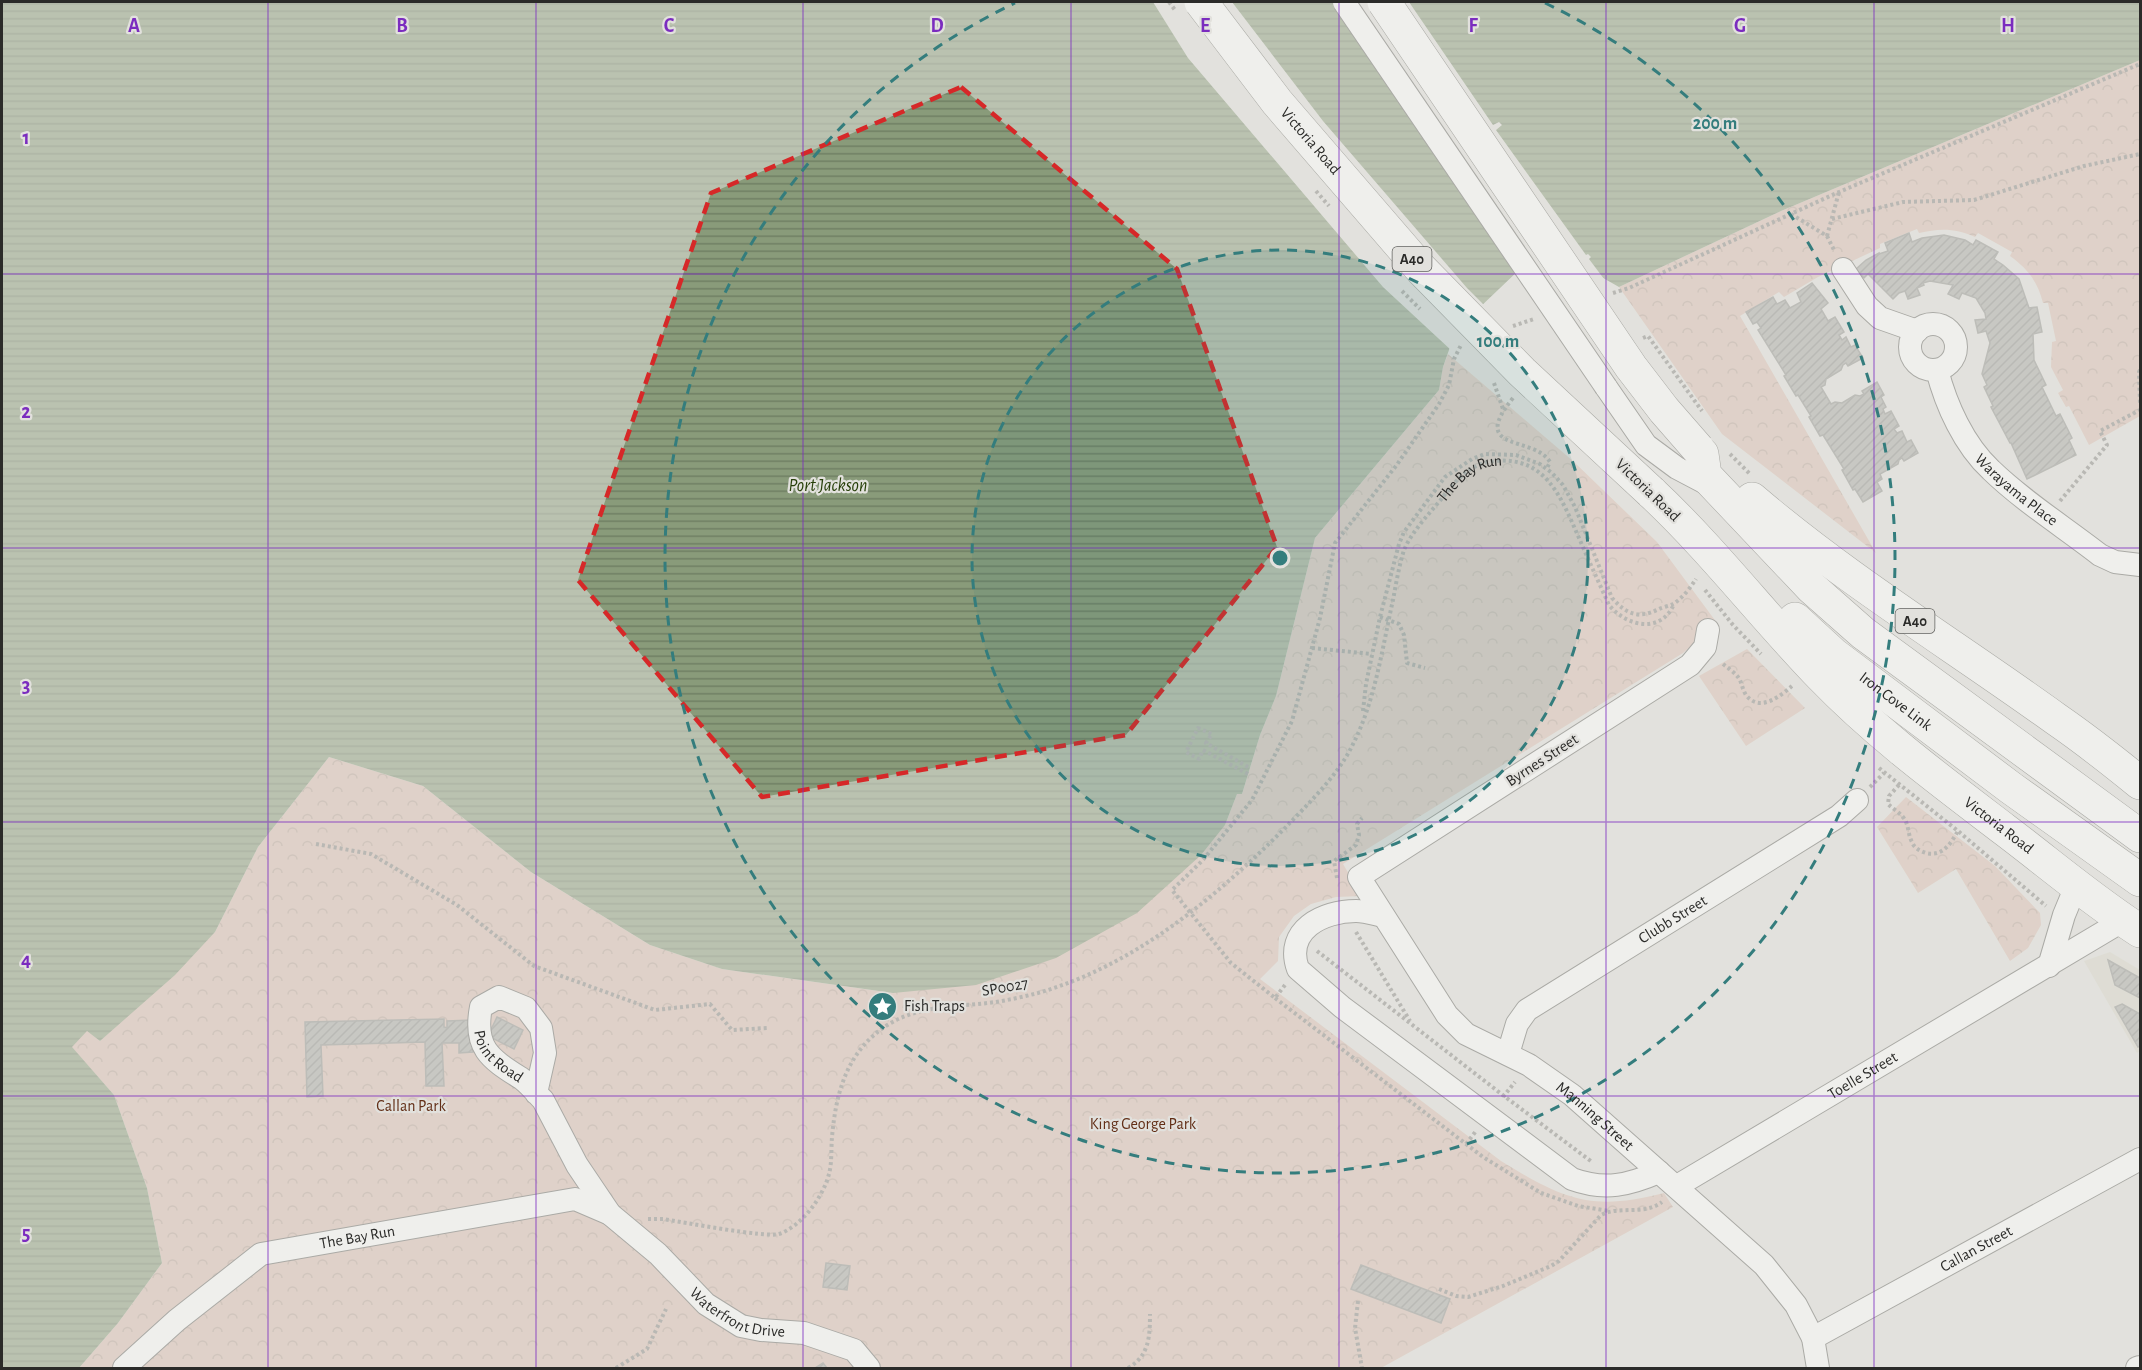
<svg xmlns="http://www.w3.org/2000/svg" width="2142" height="1370" viewBox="0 0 2142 1370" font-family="'Alegreya Sans',sans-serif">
<defs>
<pattern id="forest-crowns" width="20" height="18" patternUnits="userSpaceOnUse" patternTransform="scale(1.5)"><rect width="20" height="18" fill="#dbbdb1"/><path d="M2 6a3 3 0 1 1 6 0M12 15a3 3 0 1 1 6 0" fill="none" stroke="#bca398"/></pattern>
<pattern id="water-rules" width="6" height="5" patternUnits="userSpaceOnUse" patternTransform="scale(1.5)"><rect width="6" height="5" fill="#899b7a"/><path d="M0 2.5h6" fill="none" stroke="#707f64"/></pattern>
<pattern id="building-hatch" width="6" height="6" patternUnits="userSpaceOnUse" patternTransform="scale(1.5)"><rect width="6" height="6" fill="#a8a8a5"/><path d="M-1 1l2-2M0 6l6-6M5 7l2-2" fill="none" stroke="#898986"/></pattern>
</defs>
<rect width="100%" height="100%" fill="#e2e1dd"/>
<!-- built -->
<path fill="#d9d6cb" d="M2110,952L2140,970V1051L2137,1053L2084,961Z"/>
<!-- forest -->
<g fill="url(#forest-crowns)">
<path d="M2140,60V416L2089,445L2069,406L2066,407L2058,393L2063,390L2051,367L2052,342L2056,341L2048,303H2043C2038,282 2028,269 2010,256L2012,252L1978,233L1975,237C1956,228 1939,228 1919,233L1917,229L1880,244V248L1818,277L1784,297L1779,292L1740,316L1876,553L1722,434L1619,287L1781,211Z"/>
<path d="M1448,354L1573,461L1657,542L1717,623L1683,653L1343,864L1362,896L1336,897L1311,904L1294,916L1279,937L1278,961L1260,979L1501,1161C1563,1199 1591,1212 1664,1193L1673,1207L1381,1368H79L118,1323L162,1263L147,1188L114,1095L71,1047L87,1030L100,1041L215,932L258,847L329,757L423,786L531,872L650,945L722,969L893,993L1225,825L1237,794H1242L1260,735L1276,696L1315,538L1439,390L1443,367Z"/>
<path d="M1747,649L1805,708L1746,746L1699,676Z"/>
<path d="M1906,797L1995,866L2040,913L2041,925L2028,948L2010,961L1956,869L1918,893L1877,827Z"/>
</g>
<!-- water -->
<path fill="url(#water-rules)" d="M2,2H2140V60L1781,211L1619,287L1545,245L1456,330L1443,367L1439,390L1315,538L1276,696L1260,735L1242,794H1237L1225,825L1201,855L1137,913L1056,958L976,985L893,993L722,969L650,945L531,872L423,786L329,757L258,847L215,932L175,975L100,1041L87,1031L72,1047L114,1095L147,1188L162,1263L118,1323L79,1368H2Z"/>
<!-- pier -->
<g fill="#e2e1dd">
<path d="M1153,2H1232L1323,121L1467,288L1485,306L1459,331L1452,351L1383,287L1188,58Z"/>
<path d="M1338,2H1409L1493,125L1499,122L1502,125L1496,130L1586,255L1588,254L1591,257L1589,259L1607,283L1546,249L1522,272Z"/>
</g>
<!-- building -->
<g fill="url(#building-hatch)" stroke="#90908d" stroke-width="1.5">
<path d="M1909,233L1912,242L1922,238L1944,235L1965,240L1973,245L1976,240L1998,252L1994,259L2003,265L2019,279L2029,308L2037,307L2042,332L2033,334L2034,360L2046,385L2042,387L2056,416L2060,414L2072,438L2069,440L2076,455L2027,479L2011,443H2010L1991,407L1993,406L1984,387L1987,385L1982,374L1990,343L1986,331L1978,333L1975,320L1986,319L1985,313L1976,298L1962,293L1959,299L1948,294L1953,285L1930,281L1923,283L1924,285L1917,288L1920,295L1908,299L1905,291L1899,293L1893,299L1868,274L1864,278L1856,269L1866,260L1879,253V254L1888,251L1885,243Z"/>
<path d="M1812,283L1828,303L1821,309L1828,321L1835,317L1844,332L1839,335L1842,340L1846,337L1851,347L1855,345L1863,358L1848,366L1846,363L1843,365L1841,370L1826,379L1825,385L1821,387L1831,404L1835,402L1842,403L1855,395L1860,396L1864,394L1862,391L1877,382L1884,395L1881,397L1886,407L1883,409L1885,414L1891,411L1899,426L1894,429L1897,433L1902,431L1907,442L1911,440L1918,453L1904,461L1902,458L1899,460L1898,464L1880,474L1882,479L1877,482L1882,491L1863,502L1855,489L1853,490L1842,470L1844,469L1823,435L1820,436L1809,417L1811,416L1798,395L1796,396L1784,376L1786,375L1758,330L1761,328L1757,322L1753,324L1746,312L1773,297L1777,304L1785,300L1790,308L1801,302L1797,293Z"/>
<path d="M2108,960L2140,978V998L2115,985Z"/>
<path d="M2122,1004L2140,1014V1046L2138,1047L2115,1007Z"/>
<path d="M497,1017L523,1030L514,1049L488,1036Z"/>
<path d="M444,1019V1027L447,1028V1021L472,1020L473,1052L459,1053V1043H442L444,1086H426L425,1042L321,1045L323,1096L307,1097L305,1022Z"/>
<path d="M826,1263L850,1266L847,1290L823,1287Z"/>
<path d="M1361,1265L1450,1299L1441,1323L1351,1289Z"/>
<path d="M823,1363L827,1368H815Z"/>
</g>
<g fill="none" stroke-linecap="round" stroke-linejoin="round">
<defs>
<g id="minor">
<path d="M1843,269L1867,306L1880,318L1917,331"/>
<circle cx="1933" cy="347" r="23"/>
<path id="s2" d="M1937,370C1946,405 1964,445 1991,470C2023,501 2064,527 2100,555L2115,562L2140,565"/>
<path d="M1606,387L1646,445L1677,468L1715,488"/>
<path id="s3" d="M1708,630L1705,647L1690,665L1359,877L1447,1015L1466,1034L1529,1065L1572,1095L1764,1265L1796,1305L1813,1338L1818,1368"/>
<path d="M1383,916C1374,914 1365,911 1356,911C1323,911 1284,930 1298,969L1342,1007L1572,1179C1605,1191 1629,1185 1659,1172"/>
<path d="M2049,966L2064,915L2076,886"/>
<path id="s4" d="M1508,1054L1517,1024L1527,1010L1839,816L1857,800"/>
<path id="s5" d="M536,1093L545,1053L541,1028L526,1008L499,997L481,1007C473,1049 491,1059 522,1079C530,1085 536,1093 543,1100L577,1165L610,1214"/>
<path id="s6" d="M1677,1186L2124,920"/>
<path id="s7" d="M1813,1338L2140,1159"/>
<path id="s8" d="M124,1368L177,1320L261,1254L575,1199L610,1214L658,1254L706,1304L741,1326L761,1330L804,1333L854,1350L869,1368"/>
<path d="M2137,1368L2140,1367"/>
</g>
<g id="highway">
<path d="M1702,454L1705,475L1812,588L1863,633L2140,836"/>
<path id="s9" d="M1651,492C1712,549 1763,616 1821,676C1877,734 1941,781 2005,830C2050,864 2093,901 2140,931"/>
<path d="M1752,499C1848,581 1955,646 2056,719C2085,739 2113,761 2140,783"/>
<path id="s10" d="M1795,619L1833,654L2011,788L2140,880"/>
</g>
</defs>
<!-- minor casing -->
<use href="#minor" stroke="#686764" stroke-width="24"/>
<!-- highway casing -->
<use href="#highway" stroke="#686764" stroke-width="34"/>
<!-- path -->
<g stroke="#878683" stroke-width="4" stroke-dasharray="3 3" stroke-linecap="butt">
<path d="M1791,214L1827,236L1839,192"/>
<path d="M1832,219L1903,202L1974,200L2084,166L2140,154"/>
<path d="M1827,236L1835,252"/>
<path d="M1613,293L1629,288L1839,192L2140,64"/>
<path d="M1513,326L1534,319"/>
<path d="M1643,338L1648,336L1702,411"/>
<path d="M2140,370L2139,372L2140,403"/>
<path d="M1494,383L1503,409"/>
<path d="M1513,398C1468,453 1534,435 1550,462L1547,468"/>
<path d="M1730,454L1750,474"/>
<path d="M2060,501L2107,445L2100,431L2140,410"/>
<path d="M1705,590L1733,625L1761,654"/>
<path d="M1380,617L1399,624L1404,635L1407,663L1425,668"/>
<path d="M1312,648L1372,654"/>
<path d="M1723,664C1728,668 1734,672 1738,677C1742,682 1742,689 1746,695C1760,713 1780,696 1792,686"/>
<path d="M1363,711L1366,684L1380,617L1399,544L1404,532L1445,477L1472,459L1485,454L1516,455L1540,464L1552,473L1563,485L1575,507L1612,598C1627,615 1639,619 1659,609C1663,607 1669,606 1673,604C1682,599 1690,588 1696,579"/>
<path d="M1879,768L1958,831L2046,906"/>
<path d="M1248,774L1203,750L1199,759L1186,752L1198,728L1212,734L1206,743L1250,768"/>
<path d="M1899,785L1889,796L1888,804C1893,809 1901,813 1905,820C1909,827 1908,835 1912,842C1914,848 1920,851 1926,853C1943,857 1951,843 1958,831"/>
<path d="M1870,787L1884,773"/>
<path d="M316,844L371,854L457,905L534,966L655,1010L710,1004L732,1030L767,1028"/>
<path d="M1337,878L1334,861L1356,845L1359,835L1357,824L1362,818"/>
<path d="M1356,932L1410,1021"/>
<path d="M1317,951L1504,1096L1592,1162"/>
<path d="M1285,985L1275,998L1231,963L1172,890L1202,861L1252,800L1292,721L1320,618L1335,543L1396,466L1439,404L1449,385L1454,359L1461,345"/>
<path d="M1275,998L1483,1157L1541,1193L1578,1206L1609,1211"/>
<path d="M1503,1097L1515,1082"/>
<path d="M1466,1144L1476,1131"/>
<path id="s1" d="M648,1219H663C682,1222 766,1238 779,1234C802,1226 823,1197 829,1174C832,1163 831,1149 832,1137C836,1092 847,1050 889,1024C919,1006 954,1007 988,1003C1005,1001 1022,997 1038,993C1136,965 1216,897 1286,827C1307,805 1337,776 1351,748C1375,703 1382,649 1393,600C1396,584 1399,566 1404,550C1412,531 1430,513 1443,497C1457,479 1471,463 1495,461C1547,456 1562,500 1579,538C1589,561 1599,583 1609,605C1627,627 1661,634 1674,604"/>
<path d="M1439,1289L1456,1296L1468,1297L1503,1286L1551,1266L1559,1261L1601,1215C1621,1205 1643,1216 1662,1202"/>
<path d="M1358,1301L1355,1328L1362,1368"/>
<path d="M616,1368L647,1349L666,1309"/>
<path d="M1128,1368C1149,1356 1150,1337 1150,1314"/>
</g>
<!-- minor -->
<use href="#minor" stroke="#fff" stroke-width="22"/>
<!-- highway -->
<use href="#highway" stroke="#fff" stroke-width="33"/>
<defs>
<path id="minor-bridge" d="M1344,2L1606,387"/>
<g id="highway-bridge">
<path id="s11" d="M1201,2L1277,102L1421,269L1522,372L1651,492"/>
<path d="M1384,2L1631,367L1664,410L1698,449"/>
</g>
</defs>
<!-- minor-bridge casing -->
<use href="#minor-bridge" stroke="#686764" stroke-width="24" stroke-linecap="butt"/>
<!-- highway-bridge casing -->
<use href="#highway-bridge" stroke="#686764" stroke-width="34" stroke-linecap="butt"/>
<!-- path-bridge -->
<g stroke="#878683" stroke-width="4" stroke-dasharray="3 3" stroke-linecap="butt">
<path d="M1169,2L1175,10"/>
<path d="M1316,191L1329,206"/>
<path d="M1402,291L1420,309"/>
</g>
<!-- minor-bridge -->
<use href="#minor-bridge" stroke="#fff" stroke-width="22"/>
<!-- highway-bridge -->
<use href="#highway-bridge" stroke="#fff" stroke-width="33"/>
</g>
<!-- marked area -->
<path d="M0 0H2142V1370H0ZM961,87L1177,269L1277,547L1126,735L762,797L578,580L711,193Z" fill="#e2e1dd" fill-opacity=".55" fill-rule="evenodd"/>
<path fill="none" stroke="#d62828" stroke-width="4.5" stroke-dasharray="12 8" stroke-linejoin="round" d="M961,87L1177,269L1277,547L1126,735L762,797L578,580L711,193Z"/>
<!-- grid -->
<path fill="none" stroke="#7b2cbf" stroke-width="1.5" stroke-opacity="0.55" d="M268,2V1368M536,2V1368M803,2V1368M1071,2V1368M1339,2V1368M1606,2V1368M1874,2V1368M2,274H2140M2,548H2140M2,822H2140M2,1096H2140"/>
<!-- distance rings -->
<circle cx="1280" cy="558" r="308" fill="#347d7d" fill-opacity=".12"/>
<g fill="none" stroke="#347d7d" stroke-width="3" stroke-dasharray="10 8">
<circle cx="1280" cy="558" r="308"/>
<path d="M1545 3A615 615 0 1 1 1015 3"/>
</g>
<!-- icons -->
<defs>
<symbol id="sight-disc" viewBox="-11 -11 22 22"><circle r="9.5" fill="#347d7d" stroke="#e2e1dd"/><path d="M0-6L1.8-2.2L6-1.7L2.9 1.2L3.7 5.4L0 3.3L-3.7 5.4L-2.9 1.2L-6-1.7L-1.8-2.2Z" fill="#fff"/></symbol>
</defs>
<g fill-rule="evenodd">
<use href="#sight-disc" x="866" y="990" width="33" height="33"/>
</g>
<g text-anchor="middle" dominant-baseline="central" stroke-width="4.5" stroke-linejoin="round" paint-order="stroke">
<!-- shield labels -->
<g fill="#e2e1dd" stroke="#62625f" stroke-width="1.5">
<rect x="1392.5" y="247" width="39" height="24" rx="4.5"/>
<rect x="1895.5" y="609" width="39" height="24" rx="4.5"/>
</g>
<g font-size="15" font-weight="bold" fill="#2b2b29">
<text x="1412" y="259">A40</text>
<text x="1915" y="621">A40</text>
</g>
<!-- street labels -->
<g font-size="16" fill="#2b2b29" stroke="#e2e1dd">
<text stroke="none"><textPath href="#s11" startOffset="177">Victoria Road</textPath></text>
<text stroke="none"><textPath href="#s1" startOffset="1245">The Bay Run</textPath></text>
<text stroke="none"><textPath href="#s2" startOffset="147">Warayama Place</textPath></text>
<text transform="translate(1648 490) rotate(44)">Victoria Road</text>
<text stroke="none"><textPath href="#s10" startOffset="130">Iron Cove Link</textPath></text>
<text transform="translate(1542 760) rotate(-33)">Byrnes Street</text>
<text stroke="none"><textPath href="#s9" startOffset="483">Victoria Road</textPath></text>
<text stroke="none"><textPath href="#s4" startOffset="220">Clubb Street</textPath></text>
<text transform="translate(1005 987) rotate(-10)">SP0027</text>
<text stroke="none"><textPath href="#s5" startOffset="198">Point Road</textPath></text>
<text stroke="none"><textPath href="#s6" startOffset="216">Toelle Street</textPath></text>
<text stroke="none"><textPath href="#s3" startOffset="778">Manning Street</textPath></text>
<text stroke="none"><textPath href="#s8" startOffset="276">The Bay Run</textPath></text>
<text stroke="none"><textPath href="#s7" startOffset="186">Callan Street</textPath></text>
<text stroke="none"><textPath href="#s8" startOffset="700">Waterfront Drive</textPath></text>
</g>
<!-- poi labels -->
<g font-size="16" fill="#2b2b29" stroke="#e2e1dd" text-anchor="start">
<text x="904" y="1006">Fish Traps</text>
</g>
<!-- park labels -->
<g font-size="16" fill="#632f17" stroke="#e2e1dd">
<text x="411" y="1106">Callan Park</text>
<text x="1143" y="1124">King George Park</text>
</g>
<!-- water labels -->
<g font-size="18" font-style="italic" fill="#273f09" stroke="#e2e1dd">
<text x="828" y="486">Port Jackson</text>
</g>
</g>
<g font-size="20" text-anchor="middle" font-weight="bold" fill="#7b2cbf" stroke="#e2e1dd" stroke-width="4.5" stroke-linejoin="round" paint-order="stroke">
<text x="134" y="32">A</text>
<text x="402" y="32">B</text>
<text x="669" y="32">C</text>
<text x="937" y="32">D</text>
<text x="1205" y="32">E</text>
<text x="1473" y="32">F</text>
<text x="1740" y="32">G</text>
<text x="2008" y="32">H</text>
<text x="26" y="144">1</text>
<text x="26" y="418">2</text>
<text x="26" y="692">3</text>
<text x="26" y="966">4</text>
<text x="26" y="1240">5</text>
</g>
<circle cx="1280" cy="558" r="9" fill="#347d7d" stroke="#e2e1dd" stroke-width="3"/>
<g font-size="18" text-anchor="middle" font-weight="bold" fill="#347d7d" stroke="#e2e1dd" stroke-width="4.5" stroke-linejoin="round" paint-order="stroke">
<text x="1715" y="129">200 m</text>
<text x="1498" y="347">100 m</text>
</g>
<!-- border -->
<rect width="2142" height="1370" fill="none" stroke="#2b2b29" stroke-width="6"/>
</svg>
